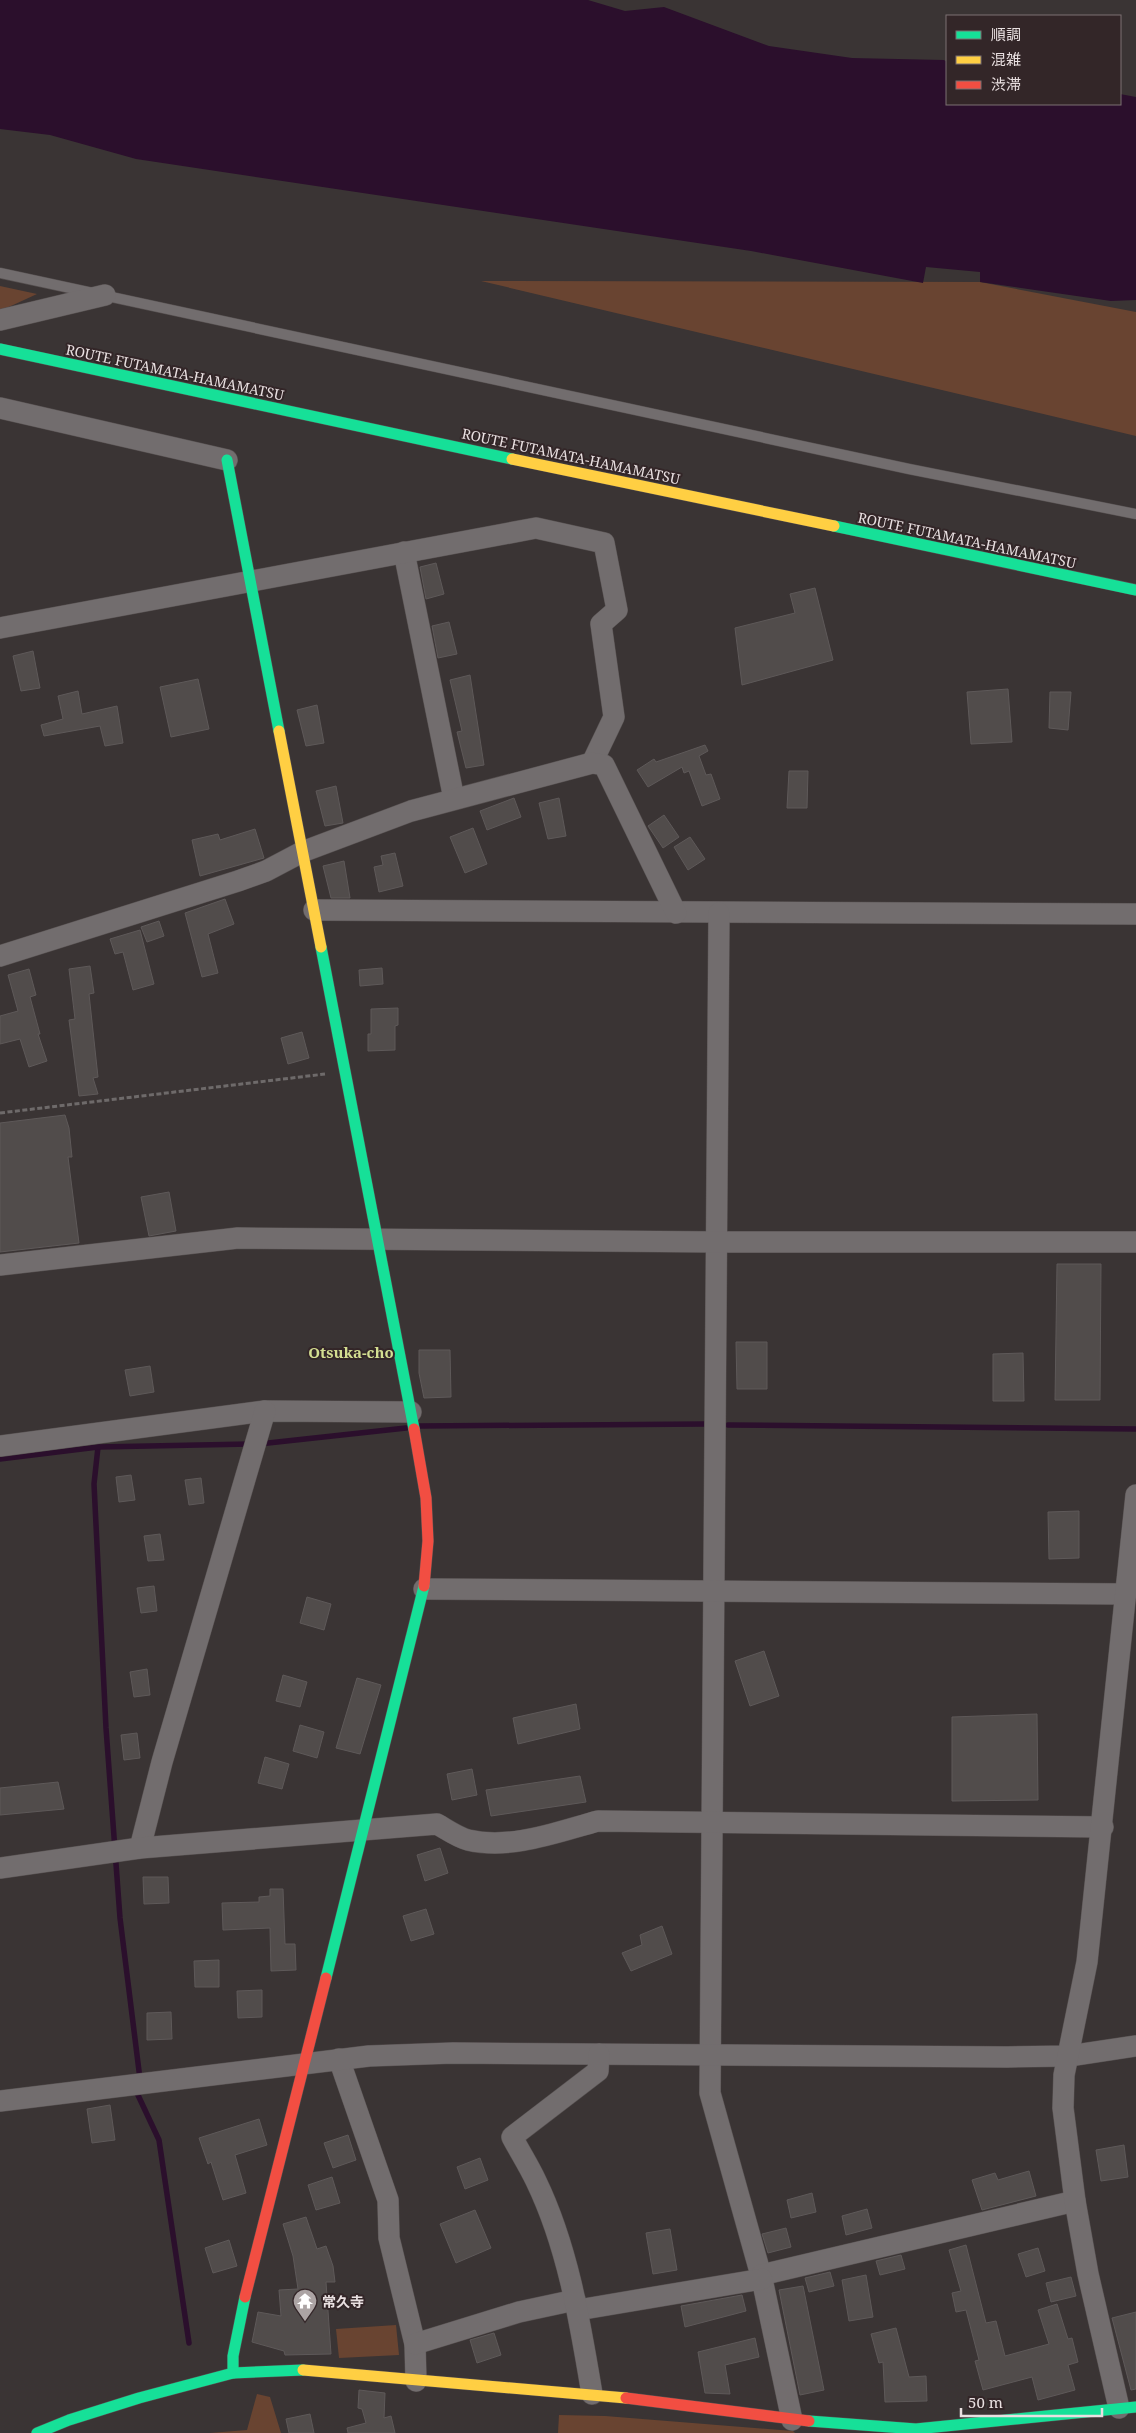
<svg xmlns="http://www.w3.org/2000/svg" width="1136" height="2433" viewBox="0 0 1136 2433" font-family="'Noto Serif','Noto Sans JP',serif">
<rect width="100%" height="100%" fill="#3a3434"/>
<!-- green -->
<g fill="#694431">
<path d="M481,281L980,282L1136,312V436Z"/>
<path d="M0,286L37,294L0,311Z"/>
<path d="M396,2325L399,2355L339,2358L336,2329Z"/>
<path d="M257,2394L270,2397L281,2433H210L247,2430Z"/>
<path d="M559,2415L605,2416L793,2431L795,2433H558Z"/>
</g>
<!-- water -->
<path fill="#2b0f2c" d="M0,0H588L625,11L664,7L769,46L852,58L944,60L947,62V104H1120V94L1136,97V300L1111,301L980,282V272L926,267L923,283L751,251L136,159L50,135L0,129Z"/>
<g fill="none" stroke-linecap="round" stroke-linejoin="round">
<!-- stream -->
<g stroke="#2b0f2c" stroke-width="5.5">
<path d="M728,1425L1136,1429"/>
<path d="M420,1426L705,1424"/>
<path d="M259,1444L406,1428"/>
<path d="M98,1447L94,1484L106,1728L120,1918L140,2079"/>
<path d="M0,1459L98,1447L250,1444"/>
<path d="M138,2088L137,2093L159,2140L189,2343"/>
</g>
</g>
<!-- building -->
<g fill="#514c4b" stroke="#5e5959">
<path d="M436,563L444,594L426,599L420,567Z"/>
<path d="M815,588L833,660L742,685L735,628L795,613L790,594Z"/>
<path d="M449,622L457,654L438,658L432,626Z"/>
<path d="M33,651L40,688L21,691L13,656Z"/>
<path d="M470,675L484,765L466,768L457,732L462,731L450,680Z"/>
<path d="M198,679L209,729L171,737L160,687Z"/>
<path d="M1008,689L1012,742L971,744L967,692Z"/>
<path d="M78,691L82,714L117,706L123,743L105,746L100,726L44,736L41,725L63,719L58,696Z"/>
<path d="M1050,692H1071L1068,730L1049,728Z"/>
<path d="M317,705L324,743L306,746L297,710Z"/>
<path d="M705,745L708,751L699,756L706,775L711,774L720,799L702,806L689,771L684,773L682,767L648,787L637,770L654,759L656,762Z"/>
<path d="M789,771H808L807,808H787Z"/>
<path d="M336,786L343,823L325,826L316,791Z"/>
<path d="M514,798L521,817L487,830L480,811Z"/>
<path d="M559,798L566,836L548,839L539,803Z"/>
<path d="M664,815L679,837L663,848L648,826Z"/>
<path d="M473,828L487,864L465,873L450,837Z"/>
<path d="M255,829L264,858L200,876L192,840L218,834L220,840Z"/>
<path d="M690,837L705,859L688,870L674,847Z"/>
<path d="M395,853L403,886L379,892L374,867L383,865L381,856Z"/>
<path d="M344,861L350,898H331L323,866Z"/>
<path d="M225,899L234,924L208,934L218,973L202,977L185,913Z"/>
<path d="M159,921L164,936L147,942L141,927Z"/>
<path d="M140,930L154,984L133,990L123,952L115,954L110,939Z"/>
<path d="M90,966L94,993L89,994L98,1077L93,1078L98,1094L79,1096L69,1020L75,1019L69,969Z"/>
<path d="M382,968L383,984L360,986L359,970Z"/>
<path d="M29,969L36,995L30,997L40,1034H38L47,1061L29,1067L20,1039L0,1044V1016L18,1011L8,975Z"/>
<path d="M398,1008V1025L395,1026V1050L368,1051V1034H371V1009Z"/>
<path d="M302,1032L309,1058L288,1064L281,1038Z"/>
<path d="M65,1115L69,1128L72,1157H68L79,1243L0,1252V1123Z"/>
<path d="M169,1192L176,1231L149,1236L141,1197Z"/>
<path d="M1057,1264H1101L1100,1400H1055Z"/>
<path d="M736,1342H767V1389H737Z"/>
<path d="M419,1350H450L451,1397L424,1398L419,1373Z"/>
<path d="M1023,1353L1024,1401H993V1354Z"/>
<path d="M150,1366L154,1392L130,1396L125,1370Z"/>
<path d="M131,1475L135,1500L119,1502L116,1477Z"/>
<path d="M201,1478L204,1503L189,1505L185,1480Z"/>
<path d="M1079,1511V1558L1049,1559L1048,1512Z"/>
<path d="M160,1534L164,1560L148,1561L144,1536Z"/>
<path d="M154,1586L157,1611L141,1613L137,1588Z"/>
<path d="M307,1597L331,1604L324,1630L300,1623Z"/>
<path d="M764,1651L779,1696L750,1706L735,1661Z"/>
<path d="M147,1669L150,1695L134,1697L130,1672Z"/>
<path d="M283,1675L307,1682L300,1707L276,1701Z"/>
<path d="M357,1678L381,1685L360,1754L336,1748Z"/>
<path d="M576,1704L580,1729L518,1744L513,1718Z"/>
<path d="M1037,1714L1038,1800L952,1801V1717Z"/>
<path d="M300,1725L324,1732L317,1758L293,1751Z"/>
<path d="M137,1733L140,1758L124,1760L121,1735Z"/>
<path d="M265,1757L289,1764L282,1789L258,1783Z"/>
<path d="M472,1769L477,1795L452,1800L447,1774Z"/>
<path d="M580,1776L586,1802L491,1816L486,1790Z"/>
<path d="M58,1782L64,1809L0,1815V1788Z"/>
<path d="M440,1848L448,1873L425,1881L417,1855Z"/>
<path d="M143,1877H168L169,1903L144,1904Z"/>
<path d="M270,1889H283L285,1944H295L296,1970L271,1971L270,1928L223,1930L222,1903L259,1902V1897L270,1896Z"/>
<path d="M426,1909L434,1934L411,1941L403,1916Z"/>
<path d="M662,1926L672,1954L631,1971L622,1953L642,1945L640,1935Z"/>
<path d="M219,1960V1987H195L194,1961Z"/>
<path d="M262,1990V2017L238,2018L237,1991Z"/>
<path d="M171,2012L172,2039L147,2040V2013Z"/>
<path d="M110,2105L115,2140L92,2143L87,2109Z"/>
<path d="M259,2119L267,2145L235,2155L246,2193L223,2200L211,2162L208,2164L199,2138Z"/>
<path d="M348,2135L356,2160L333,2168L324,2143Z"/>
<path d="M1124,2145L1128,2177L1101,2181L1096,2150Z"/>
<path d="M480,2158L488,2180L465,2189L457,2167Z"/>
<path d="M1029,2171L1036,2196L982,2210L972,2180L995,2173L998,2180Z"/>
<path d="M332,2177L340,2203L316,2210L308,2185Z"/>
<path d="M812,2193L816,2212L791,2218L787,2200Z"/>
<path d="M867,2209L872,2228L846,2235L842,2216Z"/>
<path d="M475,2210L491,2248L456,2263L440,2224Z"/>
<path d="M306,2217L317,2249L326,2246L333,2266L335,2282H326L331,2354L285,2355L284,2351L252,2342L258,2312L281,2316L279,2290L298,2289L293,2256L283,2224Z"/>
<path d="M786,2228L791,2247L768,2253L762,2234Z"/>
<path d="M670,2229L677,2270L653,2274L646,2233Z"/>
<path d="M229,2240L237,2266L213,2273L205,2248Z"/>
<path d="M966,2245L986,2323L996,2321L1005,2356L1049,2344L1038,2310L1057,2304L1068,2339L1072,2338L1078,2362L1068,2365L1075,2390L1038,2400L1032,2377L983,2390L975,2361L979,2360L966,2310L956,2312L952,2293L961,2291L949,2250Z"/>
<path d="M1038,2248L1045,2271L1026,2277L1018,2254Z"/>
<path d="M901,2255L905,2269L880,2275L876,2261Z"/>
<path d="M830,2272L834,2286L809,2292L805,2278Z"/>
<path d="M866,2275L873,2317L849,2321L842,2280Z"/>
<path d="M1071,2277L1076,2296L1051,2302L1046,2283Z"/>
<path d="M803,2286L824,2390L800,2395L779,2290Z"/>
<path d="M742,2295L746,2311L685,2327L681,2306Z"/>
<path d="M1136,2312V2389L1131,2390L1112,2318Z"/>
<path d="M896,2328L909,2377L926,2376L927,2401L885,2402L883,2362L879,2363L871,2334Z"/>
<path d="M494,2333L501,2355L477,2363L470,2340Z"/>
<path d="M755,2338L759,2357L725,2365L730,2394L705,2393L698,2352Z"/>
<path d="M359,2390L385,2393L384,2418L391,2416L395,2433H348L347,2428L366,2423L362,2409L358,2408Z"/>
<path d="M310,2414L314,2433H289L286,2419Z"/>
</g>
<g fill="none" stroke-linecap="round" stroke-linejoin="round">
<defs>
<path id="lane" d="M0,273L909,469L1136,514"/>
<g id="street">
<path d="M0,320L105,295"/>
<path d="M0,408L227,460"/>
<path d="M404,552L454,799"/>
<path d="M0,628L536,528L604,543L617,610L601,624L614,717L592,763"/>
<path d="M314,910L1136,914"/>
<path d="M719,913L710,2093L762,2279L792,2420"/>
<path d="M0,956L238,881L266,871L302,852L411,811L592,763L604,765L676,913"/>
<path d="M0,1265L238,1238L717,1242H1136"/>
<path d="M0,1446L265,1411L411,1412"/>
<path d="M424,1589L1126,1594"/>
<path d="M140,1848L162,1762L265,1411"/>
<path d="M0,1868L140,1848L437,1824C446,1829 457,1837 468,1840C511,1850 557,1832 598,1821L1103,1827"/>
<path d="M339,2059L388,2200L389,2238L415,2344L416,2381"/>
<path d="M0,2101L369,2056L453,2053L1007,2057L1069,2056L1136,2046"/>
<path d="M761,2275L1075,2201"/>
<path d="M578,2310L762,2279"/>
<path d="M415,2344L519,2312L575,2300"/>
<path d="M592,2394C580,2322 568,2247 536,2181C529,2166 520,2152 512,2137L598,2071L599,2054"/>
<path d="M1119,2408L1088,2274L1075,2201L1063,2108L1064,2075L1087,1962L1136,1495"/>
</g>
<g id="fast">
<path d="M0,349L512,459"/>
<path d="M227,460L279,731"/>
<path d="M834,526L1136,590"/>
<path d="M321,947L414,1429"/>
<path d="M326,1978L424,1586"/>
<path d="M233,2373V2356L245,2297"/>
<path d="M809,2421L916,2429L1136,2407"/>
<path d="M37,2433L69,2420L139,2398L233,2373L303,2370"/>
</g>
<g id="slow">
<path d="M512,459L834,526"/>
<path d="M279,731L321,947"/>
<path d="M303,2370L626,2398"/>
</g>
<g id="jam">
<path d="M414,1429L426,1498L428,1541L424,1586"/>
<path d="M245,2297L326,1978"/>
<path d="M626,2398L809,2421"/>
</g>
</defs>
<!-- lane casing -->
<use href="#lane" stroke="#565050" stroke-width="11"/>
<!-- street casing -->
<use href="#street" stroke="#565050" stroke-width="22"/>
<!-- fast casing -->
<use href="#fast" stroke="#565050" stroke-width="12"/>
<!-- slow casing -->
<use href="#slow" stroke="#565050" stroke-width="12"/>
<!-- jam casing -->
<use href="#jam" stroke="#565050" stroke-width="12"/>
<!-- path -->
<path stroke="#6e6a6a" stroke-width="3" stroke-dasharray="5 2.5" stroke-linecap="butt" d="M0,1113L325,1074"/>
<!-- lane -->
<use href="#lane" stroke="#726d6e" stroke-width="10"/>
<!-- street -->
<use href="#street" stroke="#726d6e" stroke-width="21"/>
<!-- fast -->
<use href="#fast" stroke="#16e098" stroke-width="11"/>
<!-- slow -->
<use href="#slow" stroke="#ffcf43" stroke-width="11"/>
<!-- jam -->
<use href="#jam" stroke="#f24e42" stroke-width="11"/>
</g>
<!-- icons -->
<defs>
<symbol id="temple-pin" viewBox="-11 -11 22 30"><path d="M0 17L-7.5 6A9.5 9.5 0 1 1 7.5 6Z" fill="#aca4a4" stroke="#332628"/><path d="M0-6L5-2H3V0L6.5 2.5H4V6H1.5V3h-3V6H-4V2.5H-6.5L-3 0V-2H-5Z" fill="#fff"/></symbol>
</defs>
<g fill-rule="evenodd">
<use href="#temple-pin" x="291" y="2287" width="28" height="38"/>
</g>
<g text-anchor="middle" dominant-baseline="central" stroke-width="4" stroke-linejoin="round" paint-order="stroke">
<!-- street labels -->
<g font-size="14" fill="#e9e0e1" stroke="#332628">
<text transform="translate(175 372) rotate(12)">ROUTE FUTAMATA-HAMAMATSU</text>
<text transform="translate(571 456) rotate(12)">ROUTE FUTAMATA-HAMAMATSU</text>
<text transform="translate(967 540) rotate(12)">ROUTE FUTAMATA-HAMAMATSU</text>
</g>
<!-- poi labels -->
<g font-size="14" font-weight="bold" fill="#e9e0e1" stroke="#332628" text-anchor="start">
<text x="322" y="2301">常久寺</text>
</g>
<!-- neighbourhood labels -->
<g font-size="15" font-weight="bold" fill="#d4de91" stroke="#332628">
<text x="351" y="1352">Otsuka-cho</text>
</g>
</g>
<!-- legend -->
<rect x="946" y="15" width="175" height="90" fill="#332628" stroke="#7c7072"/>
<rect x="956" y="31" width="25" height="8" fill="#16e098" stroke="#7c7072"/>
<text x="991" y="40" font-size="15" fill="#e9e0e1">順調</text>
<rect x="956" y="56" width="25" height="8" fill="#ffcf43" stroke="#7c7072"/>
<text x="991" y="65" font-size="15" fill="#e9e0e1">混雑</text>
<rect x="956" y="81" width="25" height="8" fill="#f24e42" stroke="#7c7072"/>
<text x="991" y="90" font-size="15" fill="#e9e0e1">渋滞</text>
<!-- scale -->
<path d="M961 2408v8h141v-8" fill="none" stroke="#e9e0e1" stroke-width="2.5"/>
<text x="968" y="2408" font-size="15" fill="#e9e0e1" stroke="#332628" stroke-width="4" paint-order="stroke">50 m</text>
</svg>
